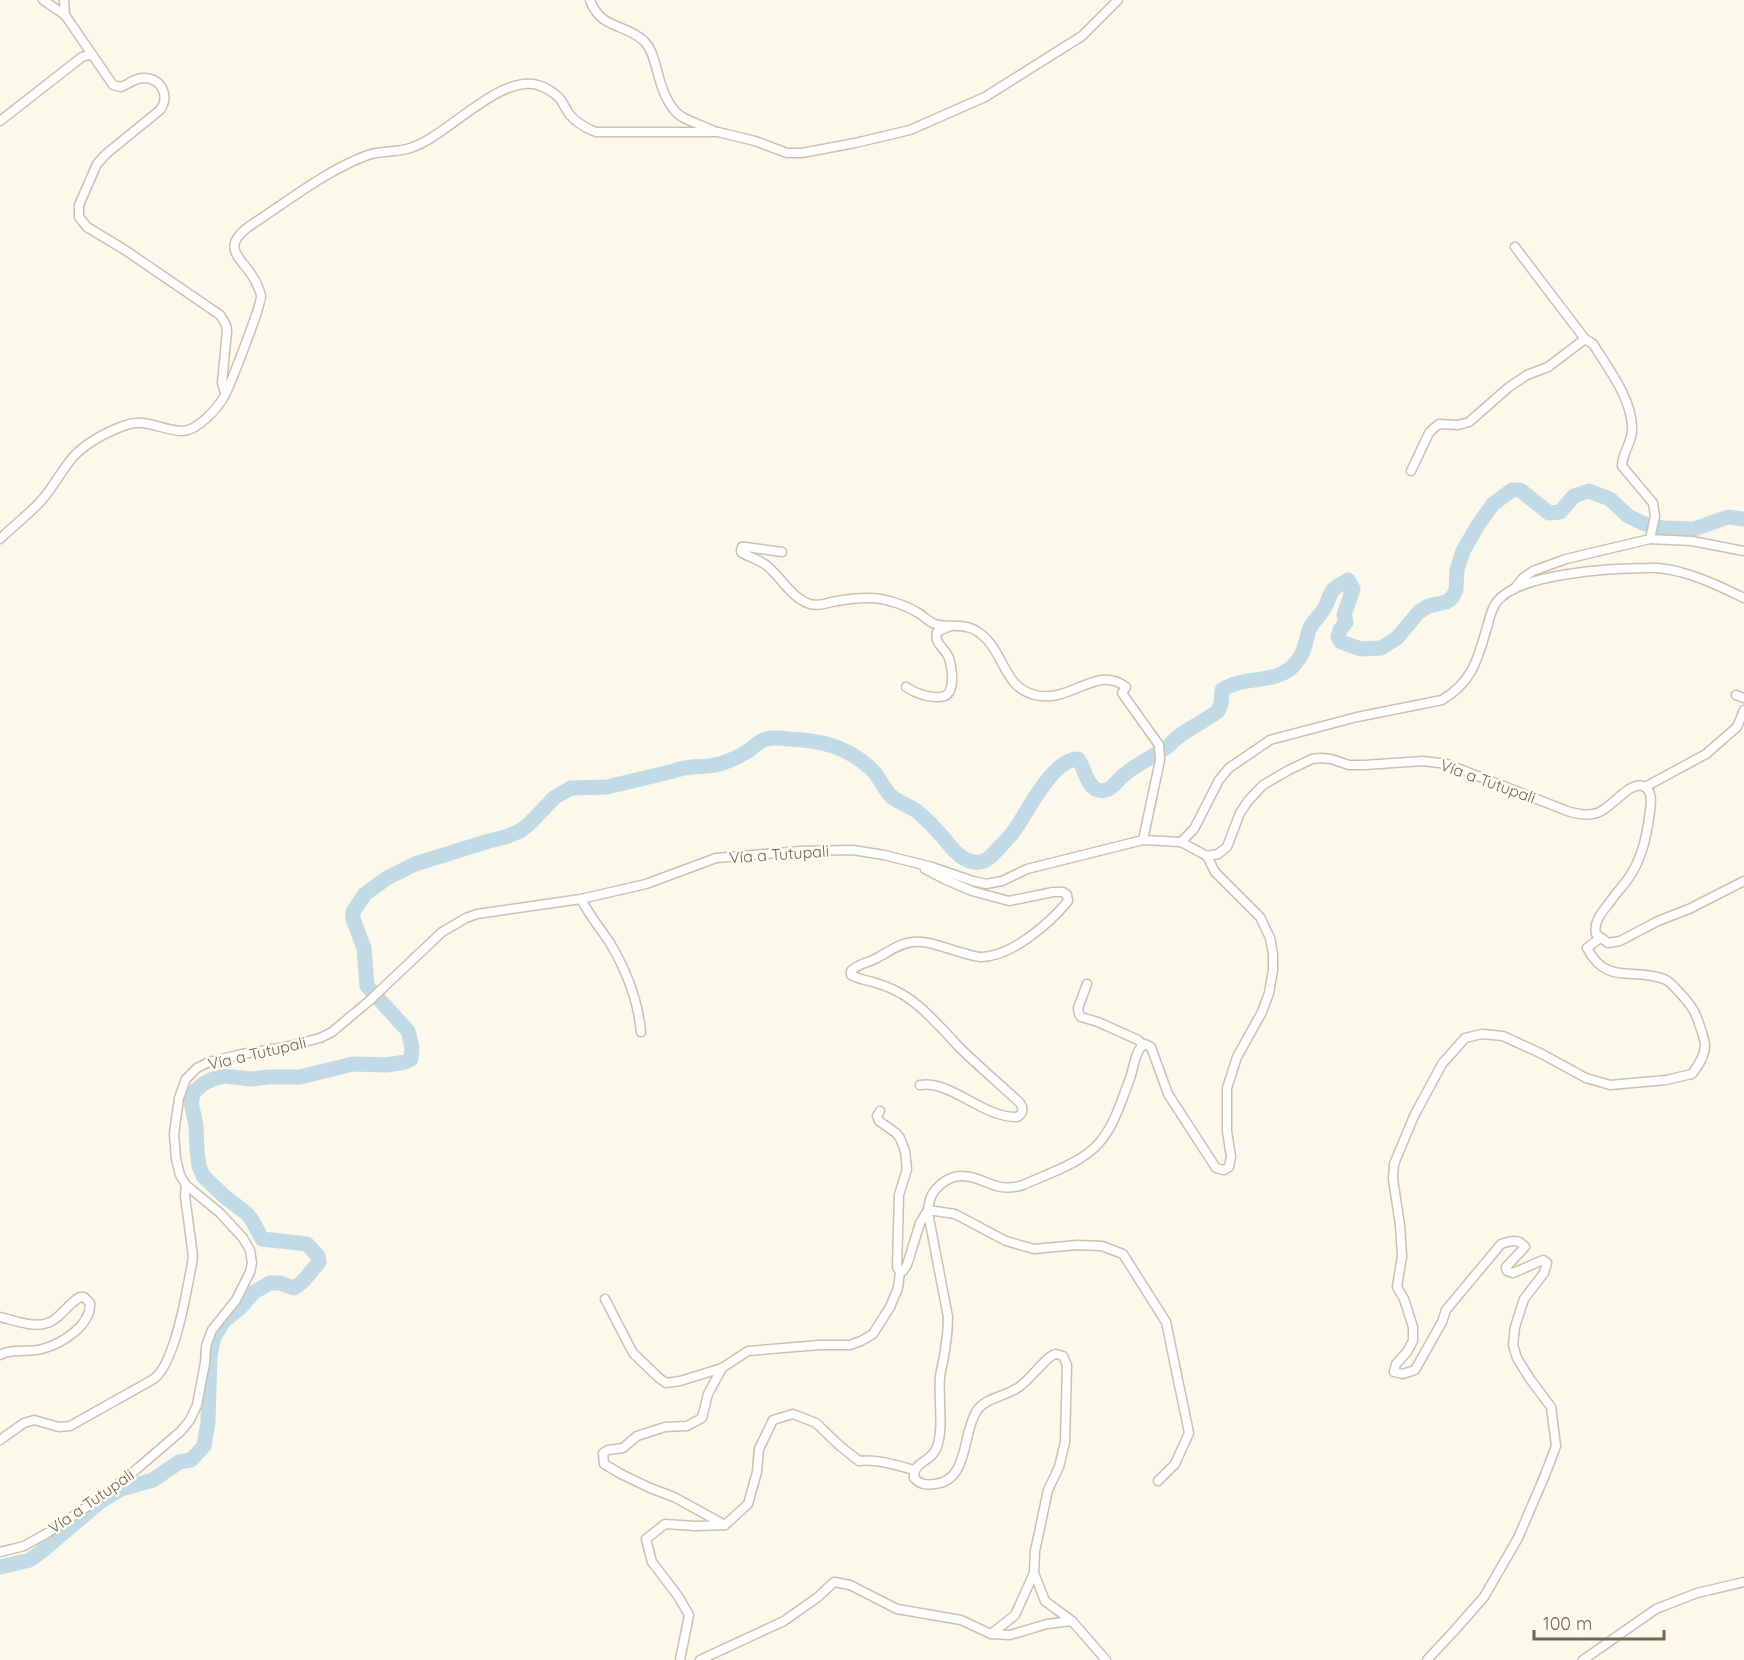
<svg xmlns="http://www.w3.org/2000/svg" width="1744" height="1660" viewBox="0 0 1744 1660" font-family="Quicksand,sans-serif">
<rect width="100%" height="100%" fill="#fcf8ec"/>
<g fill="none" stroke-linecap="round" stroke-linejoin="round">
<!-- river -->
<path stroke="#c1dae5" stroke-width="15" d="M0,1567L30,1560L41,1552L101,1501L121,1489L153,1480L179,1462L191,1460L204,1446L208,1422L210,1355L214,1337L224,1321L240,1308L254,1292L270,1283H280L294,1288C306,1281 311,1271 319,1262L318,1256L307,1244L262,1239L252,1220L246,1213L224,1196L203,1176L199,1166L197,1150L196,1125L191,1102L194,1092L203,1084L213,1079L224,1076L251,1079L268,1077H300L353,1064L387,1065L405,1062L411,1059L412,1047L408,1031L367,986L364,948L353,919V912L365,894L387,878L415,864L489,841L505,837L520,831L529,824L555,797L571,788L607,787L674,771C690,764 707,769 723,763C731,760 740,756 748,751C754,747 760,740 766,739C773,737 782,738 789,739C820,740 845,746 869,767C879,775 882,787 891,796C899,803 910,806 918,812C926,819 934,827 941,835C951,846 961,864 980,862C988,861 993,854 998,849C1004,842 1011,836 1016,828C1029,809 1053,759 1078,759C1085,768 1086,786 1098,790C1110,794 1117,780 1125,774C1137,764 1151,758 1164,749C1170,746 1173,740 1178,737C1191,727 1205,721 1218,711L1221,704L1222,690C1244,675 1277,685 1295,664C1305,653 1305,643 1309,630C1312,622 1321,615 1325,607C1328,602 1329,595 1333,590C1336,586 1344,583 1348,580L1353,589L1344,615L1346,622L1340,630L1338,637L1341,642L1361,649L1381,648L1397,638L1419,612L1428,606L1446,602L1452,598L1456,590L1457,570L1463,551L1478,525L1493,504L1512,490H1520L1549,513L1560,512L1574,496L1589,491L1610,499L1628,516L1645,524L1663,528L1694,529L1728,517L1744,519"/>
<defs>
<g id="minor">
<path d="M43,0L65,15"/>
<path d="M64,0L65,15L113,85L121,87C129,84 134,78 144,78C162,78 170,97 160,110L106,154L97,164L79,205V217L87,227L125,250L220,315L226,325L227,331L222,383L225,393"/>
<path d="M590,0C601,30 625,23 644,41C652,49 654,60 657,70C661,87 668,110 684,118C694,123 704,126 714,131"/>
<path d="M0,121L82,57L88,55L93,56"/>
<path d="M1515,247L1585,339"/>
<path d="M1411,471L1429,433L1434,428L1439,424L1458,425L1469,422L1509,387L1527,375L1548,367L1585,339L1593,344C1608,368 1633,400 1632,430C1632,442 1622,454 1622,466L1653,503L1655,516L1650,539L1566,559L1533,571L1523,578L1514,589"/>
<path d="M0,539C13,526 28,515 40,502C53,488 61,471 73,457C86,443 105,433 123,426C146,417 160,430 181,431C197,432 218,408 225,395C231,382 261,307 261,296C261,293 259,290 258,287C249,260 214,251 251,225C288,201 327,170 368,155C383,150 399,153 413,147C447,135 496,79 533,84C542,85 554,92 560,99C564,104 566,110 570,115C577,123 585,128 596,132H718L755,141L787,153H802L855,143L910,130L985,97L1082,36L1118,0"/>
<path d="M1650,539L1692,541L1744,551"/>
<path d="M782,552L746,547H742L741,551L742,553C750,557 759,560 766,565C781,577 791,598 810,604C821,607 827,602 837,601C847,599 858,598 869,598C885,598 906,605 920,614C926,618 929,622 935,624C949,628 962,623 975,630C1005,647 1001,687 1035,695C1071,704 1096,664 1126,687L1122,693L1159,745L1160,760L1143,840"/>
<path d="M906,687C912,691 916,693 923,695C944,700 953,698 952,675C951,668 951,662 948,656C944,647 934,644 937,632L950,626"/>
<path d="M1736,695L1744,698"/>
<path d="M1645,787L1706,754L1737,727L1744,710"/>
<path d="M1181,842L1194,829L1219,780L1229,768L1270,740L1357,717L1442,700C1474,681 1478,657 1488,624C1490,617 1491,610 1496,603C1516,573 1614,568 1649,568C1659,567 1671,570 1680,572C1703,578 1723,588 1744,598"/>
<path d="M581,899C589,915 600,928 610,943C626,970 638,1000 641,1032"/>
<path d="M1087,984L1078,1008L1079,1014L1081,1017L1098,1022L1138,1040L1143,1045"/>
<path d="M920,1085C951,1080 983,1118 1017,1117C1023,1114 1024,1109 1020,1103C1000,1084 978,1066 958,1046C943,1030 929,1013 911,1000C900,992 887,986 873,982C866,980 858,979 851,975V971C858,964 867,963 875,959C887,953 899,943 913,942C929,940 947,949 963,953C968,954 975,957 981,957C1011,957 1050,923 1068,901L1067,895L1063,892H1053L1009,901L972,891L944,879L925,869"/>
<path d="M880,1111L877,1116L879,1121L896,1133L900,1138L905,1151L907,1169L899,1195L897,1267L900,1272L903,1271L907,1265L920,1223L928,1210L955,1214L1006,1241L1034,1249L1077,1245L1102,1246L1123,1254L1166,1322L1189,1433L1175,1464L1158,1481"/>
<path d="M605,1299L633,1353L659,1378L666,1383L680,1381L722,1368L748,1351L820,1345H850L861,1341L873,1334L890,1307L898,1288L900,1272"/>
<path d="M0,1317C17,1321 40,1331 55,1319C64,1312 70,1303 80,1297H84L90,1303C91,1326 61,1344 42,1349C28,1353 12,1348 0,1355"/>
<path d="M722,1368L708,1394L702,1418L687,1426L665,1427L637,1436L623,1448L608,1450L603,1453L604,1464L621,1474L650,1488L674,1497L725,1525"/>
<path d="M0,1440L24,1423L34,1420L59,1427L70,1426L152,1380C175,1367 187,1289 192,1263L193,1256L185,1196L186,1185"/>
<path d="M0,1552L24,1546L49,1532L100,1498L138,1468L181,1431L190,1420L197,1405L205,1363L206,1346L212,1330L236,1300L250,1272L252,1263L250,1250L243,1238L220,1213L186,1185L180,1175L176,1159L174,1134L179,1098L186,1079L197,1068L209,1062L242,1054L285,1047L320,1038L332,1032L369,1001L442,932L466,918L477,914L581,899L646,884L716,858L800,851L853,850L884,855L932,867L973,881L986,884L1002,881L1027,869L1143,840L1181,842L1207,856L1218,854L1227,847L1240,813L1248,801L1263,785L1289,770L1312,759L1321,758L1331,759L1349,765H1364L1423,761L1447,764L1570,812C1579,814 1588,816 1597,813C1611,809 1629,781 1643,786C1653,790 1651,803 1650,811C1647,834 1643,856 1630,876C1624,885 1616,893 1610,902C1603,911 1593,921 1596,934L1608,943L1620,941L1658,921L1689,909L1744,881"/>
<path d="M991,1634L1015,1615L1034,1573"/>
<path d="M680,1660L689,1615L678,1596L652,1562L646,1539L665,1524L696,1526L725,1525L748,1504L757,1472L759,1449L773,1420L793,1414L816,1423L840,1446L859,1461C878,1459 896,1465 914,1470"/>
<path d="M700,1660L784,1621L818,1597L834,1582L850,1585L897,1609L961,1620L991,1634L1010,1635L1047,1624L1072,1621"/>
<path d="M1106,1660L1072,1621L1045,1601L1034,1573L1035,1551L1048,1490L1059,1467L1065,1442L1067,1365L1063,1356L1056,1354C1047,1355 1030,1380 1019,1387C1005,1397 985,1397 976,1412C962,1435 969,1480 935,1484C926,1485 921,1485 914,1478C913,1461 931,1463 937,1447C944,1427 938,1398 940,1377C941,1368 944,1359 945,1350C947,1339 948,1328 948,1317L929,1218C928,1213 928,1208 929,1204C931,1189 948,1175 963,1176C986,1177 995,1194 1023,1185C1047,1174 1082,1163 1099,1143C1114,1126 1121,1102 1129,1081C1134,1070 1134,1050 1145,1044L1151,1047L1168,1094L1216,1168L1224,1170L1229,1167L1231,1157L1227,1131V1088L1237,1057L1262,1012L1269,993L1273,970V954L1270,938L1260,917L1215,872L1207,856"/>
<path d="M1427,1660L1454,1631L1484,1597L1518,1538L1545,1475L1556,1446L1551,1407L1530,1379L1517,1358L1513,1345L1515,1327L1524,1299L1544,1273L1547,1263L1543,1260L1513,1273L1507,1271L1506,1267L1525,1247C1518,1238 1510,1241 1501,1244L1446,1310L1442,1322L1415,1370L1403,1374L1394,1372L1396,1364L1407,1352L1413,1341V1327L1404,1299L1397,1287L1402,1256L1400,1225L1393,1179L1394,1164L1414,1116L1442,1064L1465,1038L1482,1034L1503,1036L1542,1054L1586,1078L1610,1085L1666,1080L1692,1074C1698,1066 1705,1056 1705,1045C1704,1037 1698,1020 1695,1013C1692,1006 1671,981 1664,979C1631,967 1607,986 1587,948L1600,938"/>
<path d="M1583,1660L1656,1609L1697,1593L1744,1582"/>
</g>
</defs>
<!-- minor casing -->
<use href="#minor" stroke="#ccc0af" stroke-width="11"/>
<!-- minor -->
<use href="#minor" stroke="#fff" stroke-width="8"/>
</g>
<g text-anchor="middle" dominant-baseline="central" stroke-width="5" stroke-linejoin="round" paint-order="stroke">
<!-- street labels -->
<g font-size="16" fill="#76644f" stroke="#fefcf3">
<text transform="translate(1488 781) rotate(20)">Vía a Tutupali</text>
<text transform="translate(779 854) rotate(-4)">Vía a Tutupali</text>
<text transform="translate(257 1053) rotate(-13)">Vía a Tutupali</text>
<text transform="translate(91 1501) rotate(-35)">Vía a Tutupali</text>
</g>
</g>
<!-- scale -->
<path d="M1534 1630v9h130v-9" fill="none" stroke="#76644f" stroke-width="3"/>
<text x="1543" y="1630" font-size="18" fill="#76644f" stroke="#fefcf3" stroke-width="4.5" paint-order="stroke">100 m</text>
</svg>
